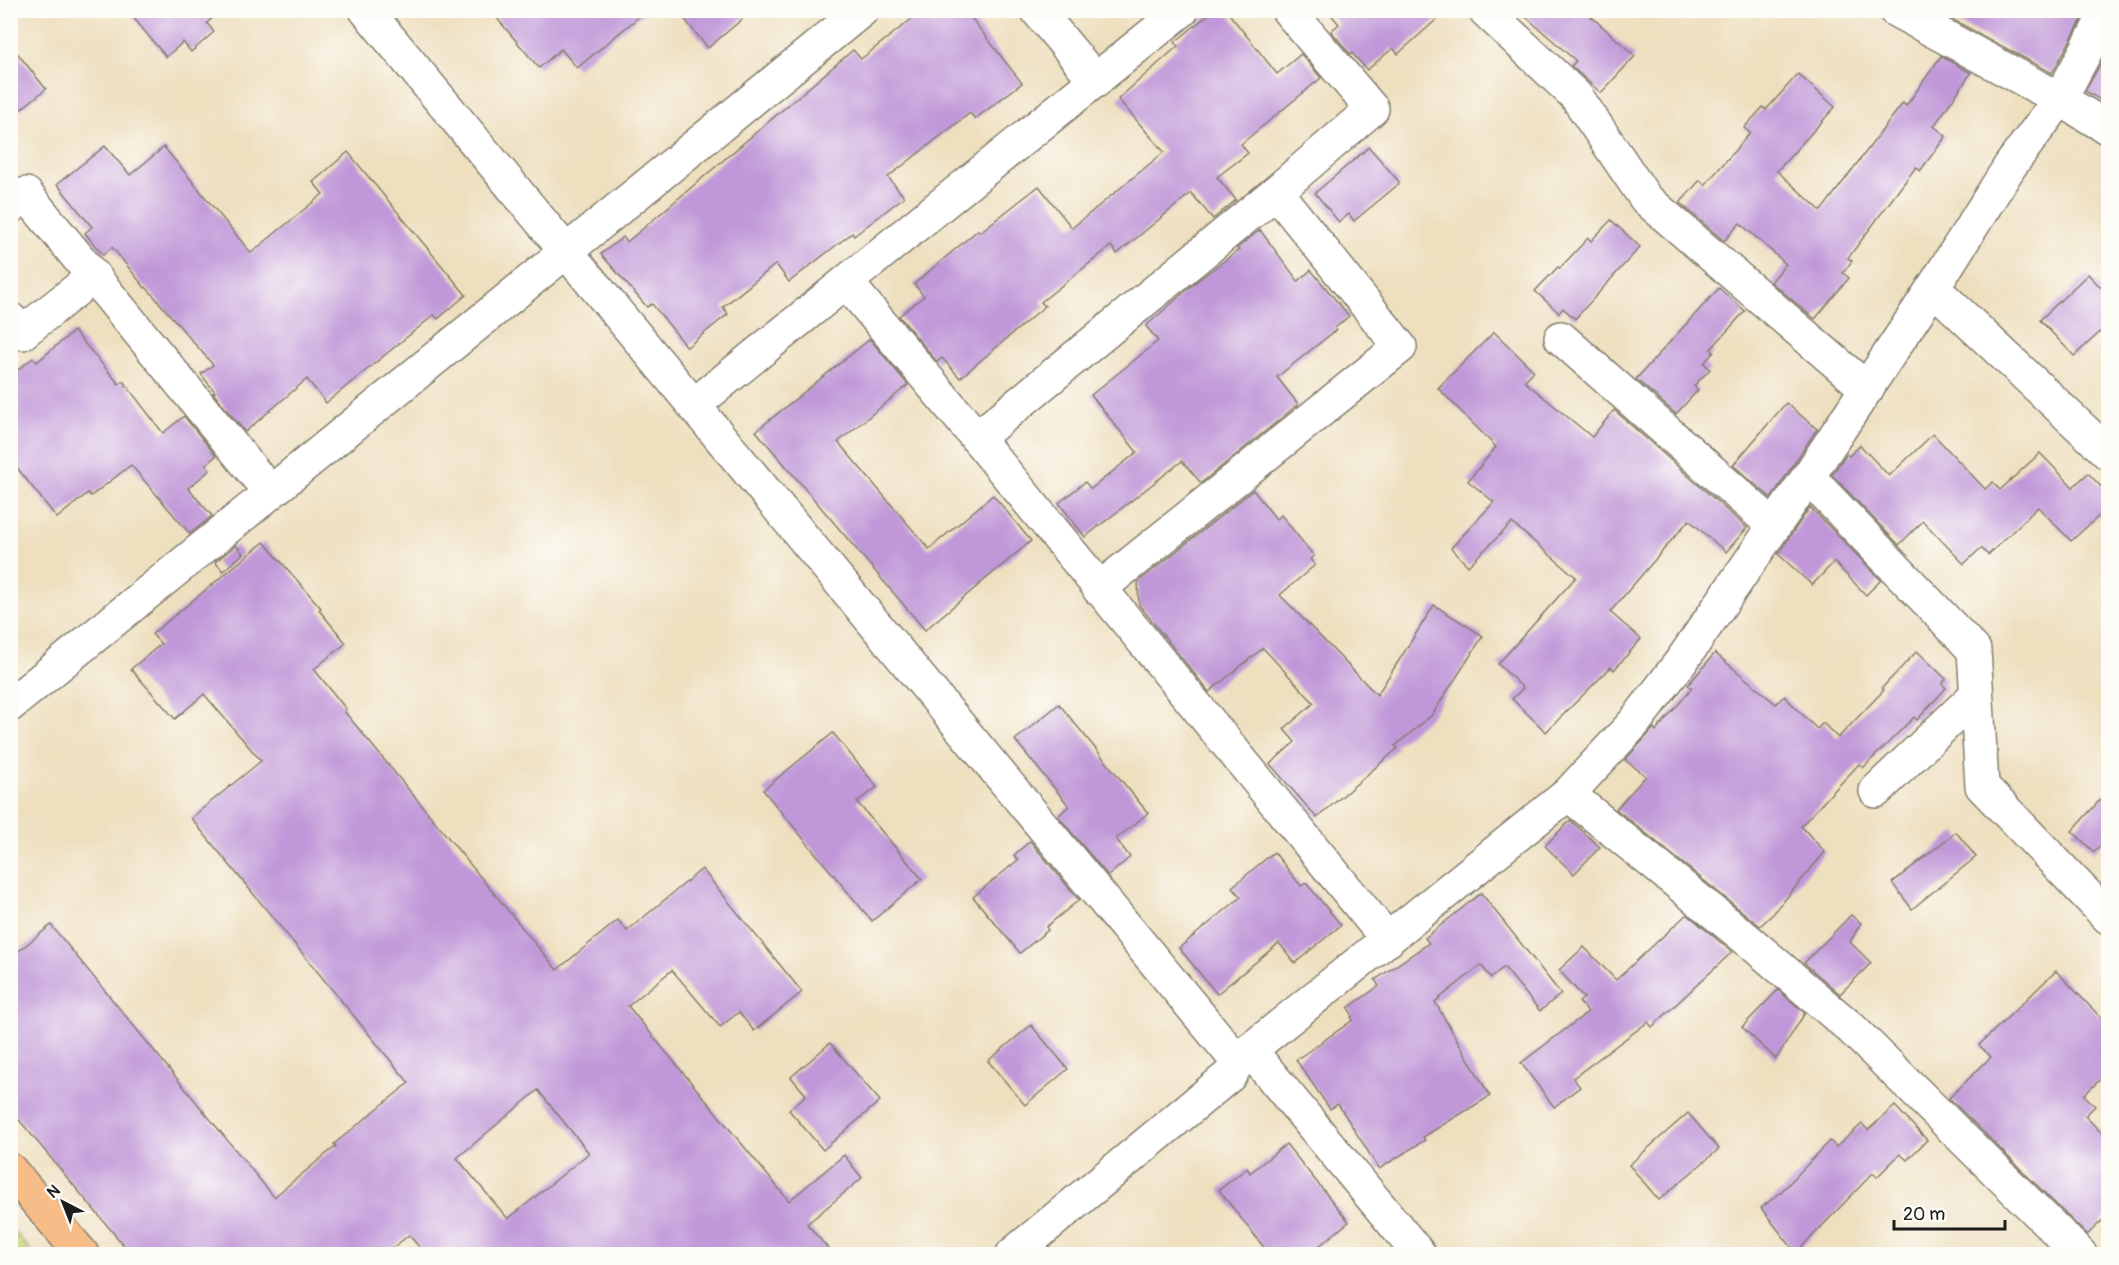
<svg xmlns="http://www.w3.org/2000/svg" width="2119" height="1265" viewBox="0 0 2119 1265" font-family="Pangolin,sans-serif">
<rect width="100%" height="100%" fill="#fdfcf7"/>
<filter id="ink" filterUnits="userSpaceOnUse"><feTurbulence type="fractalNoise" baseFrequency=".0167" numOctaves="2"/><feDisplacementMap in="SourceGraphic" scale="12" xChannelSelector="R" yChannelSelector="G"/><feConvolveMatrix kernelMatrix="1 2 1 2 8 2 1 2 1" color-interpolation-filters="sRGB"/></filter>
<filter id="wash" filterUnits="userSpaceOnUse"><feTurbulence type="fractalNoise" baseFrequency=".008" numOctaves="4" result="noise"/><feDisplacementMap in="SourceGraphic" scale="24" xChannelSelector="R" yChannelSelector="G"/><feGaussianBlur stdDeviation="1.35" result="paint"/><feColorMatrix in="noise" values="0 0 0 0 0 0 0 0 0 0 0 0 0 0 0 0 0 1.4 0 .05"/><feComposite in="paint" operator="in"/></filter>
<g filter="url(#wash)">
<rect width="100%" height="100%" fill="#eedfbf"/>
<!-- green -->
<path fill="#c5d173" stroke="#707648" stroke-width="1.5" d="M10,1228H11L33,1254H11Z"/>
<g id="blocks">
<!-- building -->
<g fill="#c097d8" fill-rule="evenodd">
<path d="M127,10H221L207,23L214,32L191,52L183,42L166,57Z"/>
<path d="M490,10H647L577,68L561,49L539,68Z"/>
<path d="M677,10H753L708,48Z"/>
<path d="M923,10H965L1022,83L975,119L970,113L888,177L904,197L854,236L852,233L789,282L776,264L723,307L728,314L687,347L652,304L647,307L601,254L623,237L627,242L853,50L861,59Z"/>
<path d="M1214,10H1226L1277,74L1301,54L1321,78L1241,144L1248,153L1217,177L1236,200L1213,219L1191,193L1117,254L1111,246L1041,302L1045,306L960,378L942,358L937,362L899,316L924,296L914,284L978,230L980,232L1039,186L1072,228L1164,152L1118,99L1178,46L1175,42Z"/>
<path d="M1327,10H1447L1398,54L1393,48L1367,70L1352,53L1350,54L1331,31L1339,24Z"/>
<path d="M1518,10H1584L1635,56L1601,93L1571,66L1576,61Z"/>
<path d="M1935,10H2074L2084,16L2052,73Z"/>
<path d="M10,44L46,89L10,118Z"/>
<path d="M2109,49V105L2085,91Z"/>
<path d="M1941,56L1971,73L1934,126L1946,136L1920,171L1916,167L1848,258L1852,261L1843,273L1849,278L1815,319L1771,282L1786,264L1740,223L1724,241L1680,203L1700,180L1705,185L1750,133L1744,128L1763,107L1766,110L1798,74L1835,107L1777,171L1821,211L1903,103L1906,106Z"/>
<path d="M105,146L130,175L164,147L251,253L323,194L313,182L348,152L466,295L438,319L434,315L326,403L307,379L245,432L213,393L215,392L201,374L213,365L146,287L145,288L112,247L103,255L85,233L92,227L57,184Z"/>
<path d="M1369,147L1400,183L1354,221L1349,214L1339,222L1315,193Z"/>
<path d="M1611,220L1640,247L1575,319L1563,308L1559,313L1535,291L1558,267L1560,268L1588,238L1591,241Z"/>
<path d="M1260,230L1298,281L1311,270L1349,316L1335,328L1336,330L1277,377L1298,404L1278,421L1201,483L1182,461L1085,537L1059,503L1085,482L1091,489L1137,452L1091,395L1158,341L1146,326L1198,280L1239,250L1237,248Z"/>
<path d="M2088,274L2109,296V324L2074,356L2040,320Z"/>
<path d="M1719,288L1745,311L1711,349L1714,352L1704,363L1710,369L1694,386L1698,390L1676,414L1636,379Z"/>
<path d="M74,331L119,384L123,381L163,433L184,416L216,456L206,464L210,470L188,488L212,516L190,534L131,465L91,496L88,493L57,518L10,459V376L33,358L37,362Z"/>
<path d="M1494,332L1534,371L1524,381L1592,437L1614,410L1747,528L1726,552L1689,520L1610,612L1641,639L1614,670L1611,667L1546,732L1512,699L1523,688L1498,664L1576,577L1512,523L1468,566L1451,548L1494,502L1468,481L1496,447L1438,388Z"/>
<path d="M870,339L908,385L838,442L929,549L993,495L1031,541L925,630L756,431Z"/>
<path d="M1786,403L1817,429L1771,498L1733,465Z"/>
<path d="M1933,434L1985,489L1993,482L2000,490L2040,453L2073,487L2088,473L2109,495V507L2071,541L2038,507L1988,555L1981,548L1964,564L1923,521L1899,545L1832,475L1846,454L1849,456L1860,445L1889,476Z"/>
<path d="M1253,490L1276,519L1281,515L1314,556L1310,559L1315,565L1280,595L1377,695L1434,605L1483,636L1432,715L1395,746L1398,748L1317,818L1270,764L1295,742L1284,729L1314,703L1263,648L1209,692L1139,605L1138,582Z"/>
<path d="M1810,507L1881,580L1866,595L1834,562L1812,585L1778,554Z"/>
<path d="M264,542L321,608L319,610L346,643L314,669L346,709L344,711L557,970L618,920L627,931L702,869L802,992L754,1031L739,1012L720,1027L672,970L628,1006L789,1201L844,1155L862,1178L807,1224L833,1254H425L409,1235L385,1254H131L10,1109V958L51,925L274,1197L336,1146L334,1144L409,1083L191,818L261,761L204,694L175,719L131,669L161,644L152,634ZM538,1090L589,1153L508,1219L457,1158Z"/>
<path d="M236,545L243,554L223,571L215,562Z"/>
<path d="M1917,651L1946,679L1942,684L1946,688L1917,720L1914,717L1863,768L1859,764L1801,826L1825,852L1773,914L1760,926L1616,809L1646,776L1625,760L1654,728L1656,731L1692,688L1688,685L1715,653L1776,704L1784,696L1817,729L1823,723L1838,738L1884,690L1882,688Z"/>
<path d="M1059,704L1148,813L1116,839L1130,857L1108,876L1058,816L1069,806L1015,740Z"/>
<path d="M833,733L877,787L857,802L922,879L872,921L763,790Z"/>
<path d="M2109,790V836L2094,852L2072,831Z"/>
<path d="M1570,820L1600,847L1574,874L1545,846Z"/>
<path d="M1956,832L1976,857L1912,909L1892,883Z"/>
<path d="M1030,841L1079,900L1046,927L1048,930L1020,953L973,897L1018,860L1014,855Z"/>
<path d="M1274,852L1301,886L1306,883L1341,925L1295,963L1279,943L1217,994L1179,948L1241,897L1232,887Z"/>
<path d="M1481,893L1561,994L1540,1011L1504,967L1491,978L1481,965L1435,1002L1490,1096L1423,1137L1425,1140L1379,1169L1338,1104L1330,1109L1296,1060L1353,1020L1351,1017L1353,1016L1348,1008L1379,986L1375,980L1429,943L1425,938Z"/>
<path d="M1687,914L1732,952L1652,1027L1648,1022L1573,1078L1580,1087L1554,1107L1521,1063L1588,1012L1579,1002L1584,998L1559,970L1584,947L1616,980Z"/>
<path d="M1851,915L1861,923L1850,942L1871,963L1840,994L1804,963Z"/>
<path d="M2056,971L2109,1026V1071L2084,1095L2095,1106L2085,1116L2109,1140V1214L2087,1235L1949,1098L1991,1057L1979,1045Z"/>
<path d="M1778,990L1805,1013L1776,1059L1742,1027Z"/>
<path d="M1031,1025L1068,1069L1025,1105L988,1061Z"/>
<path d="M830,1043L880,1101L823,1150L789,1110L806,1095L791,1077Z"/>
<path d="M1895,1106L1927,1140L1907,1160L1900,1154L1877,1177L1873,1173L1796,1253L1761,1208L1781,1192L1830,1141L1836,1147L1862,1124L1868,1130Z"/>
<path d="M1688,1113L1719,1149L1659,1200L1629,1165Z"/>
<path d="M1286,1144L1349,1222L1309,1254H1269L1219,1190L1247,1168L1250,1173Z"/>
</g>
</g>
</g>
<g filter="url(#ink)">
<use href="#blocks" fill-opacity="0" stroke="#857e6e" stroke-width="1.5"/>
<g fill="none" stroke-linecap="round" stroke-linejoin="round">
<defs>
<g id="minor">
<path d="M366,10L1238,1062"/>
<path d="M1037,10L1096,81"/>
<path d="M1485,10L1576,96L1646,199L1867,389"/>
<path d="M1895,10L2060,99L2108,128"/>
<path d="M10,207L26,194L270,492"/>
<path d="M847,283L977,438L1388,940"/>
<path d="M1933,288L2108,453"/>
<path d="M10,319L22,333L94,276"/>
<path d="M1561,338L1774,526"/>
<path d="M694,405L1182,10"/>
<path d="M977,438L1276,192L1372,109L1288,10"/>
<path d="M1808,477L1974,650L1982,786L2108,917"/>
<path d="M1099,589L1400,347L1276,192"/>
<path d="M10,705L862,10"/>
<path d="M1876,791L1976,695"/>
<path d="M1568,794L1749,941L1852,1029L2080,1254"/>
<path d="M1250,1050L1419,1254"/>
<path d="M1013,1254L1230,1075L1238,1062L1250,1050L1568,794L1634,723L1683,659L1808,477L1933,288L2010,166L2060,99L2108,10"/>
</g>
<path id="major" d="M10,1170L82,1254"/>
</defs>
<!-- minor casing -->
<use href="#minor" stroke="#857e6e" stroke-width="36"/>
<!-- major casing -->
<use href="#major" stroke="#857e6e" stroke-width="36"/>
<!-- minor -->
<use href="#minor" stroke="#fff" stroke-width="33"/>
<!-- major -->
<use href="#major" stroke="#f7bd88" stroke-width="33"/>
</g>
</g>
<!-- margin -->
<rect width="2119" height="1265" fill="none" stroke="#fdfcf7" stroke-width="36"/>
<!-- north arrow -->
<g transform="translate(63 1202) rotate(318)" stroke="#fdfcf7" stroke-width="4.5" paint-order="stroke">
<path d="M0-4.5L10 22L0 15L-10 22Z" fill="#1c1c1c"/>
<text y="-9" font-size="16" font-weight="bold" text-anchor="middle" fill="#1c1c1c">N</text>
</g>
<!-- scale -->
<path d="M1894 1220v9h111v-9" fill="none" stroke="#1c1c1c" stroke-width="3"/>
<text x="1903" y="1220" font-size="18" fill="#1c1c1c" stroke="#fdfcf7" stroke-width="4.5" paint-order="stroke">20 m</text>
</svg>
